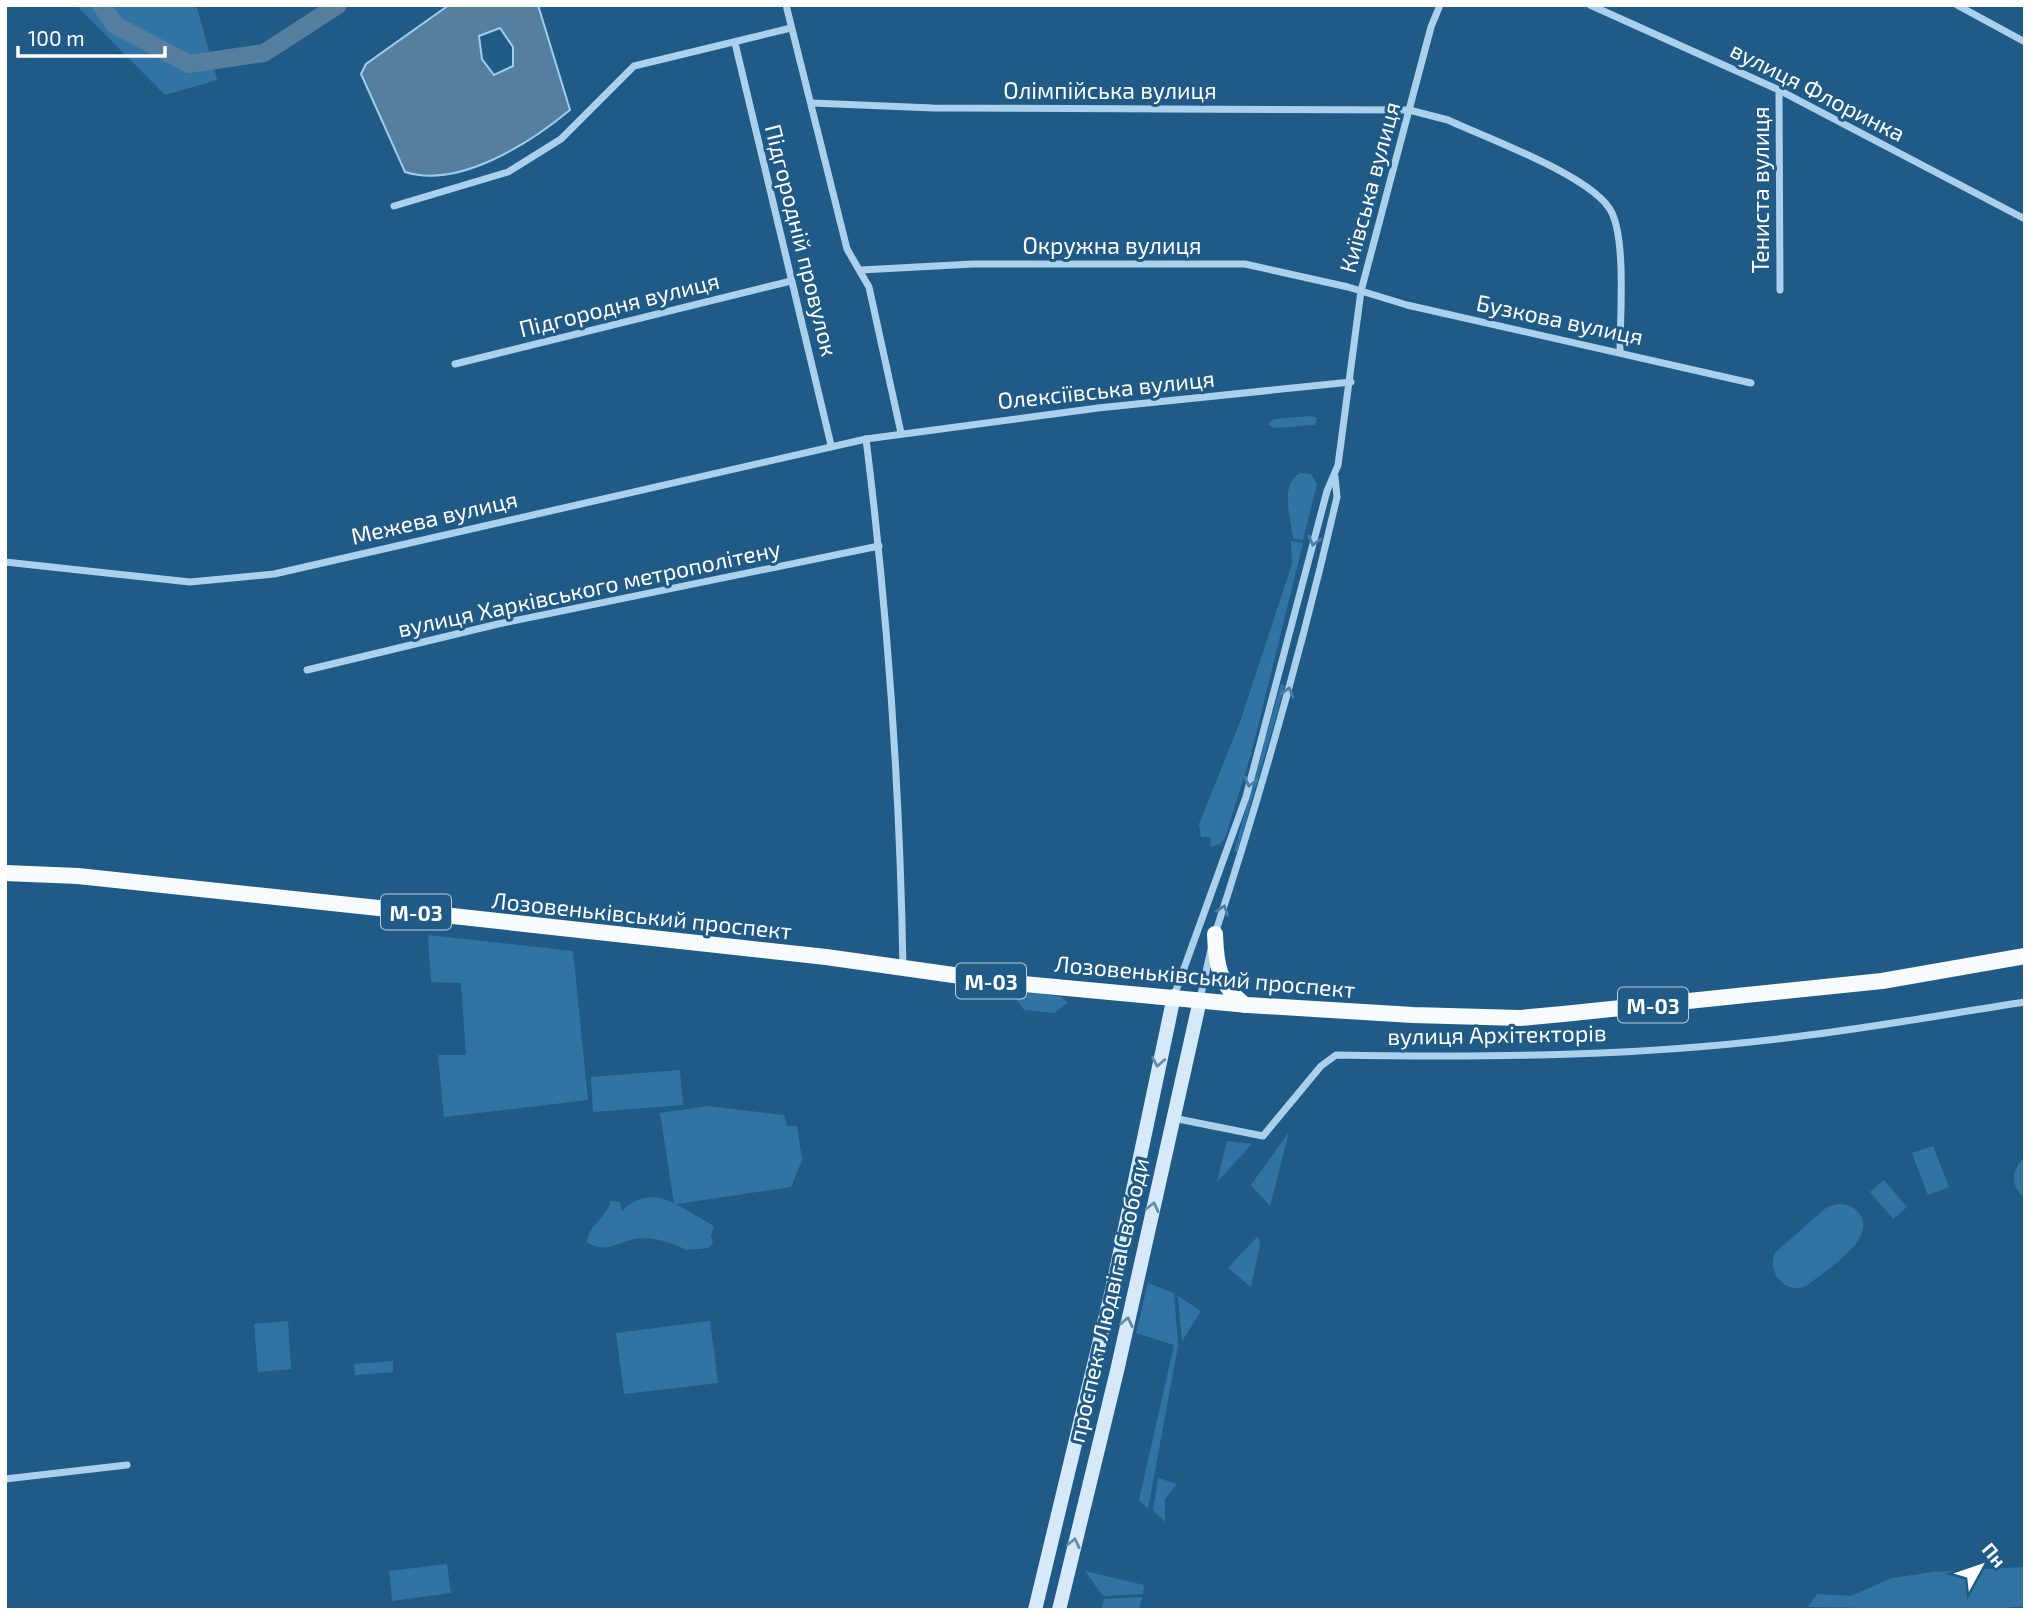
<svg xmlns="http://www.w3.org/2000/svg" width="2030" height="1615" viewBox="0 0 2030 1615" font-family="'Exo 2',sans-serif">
<rect width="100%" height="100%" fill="#205b88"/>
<!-- green -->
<g fill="#3174a4">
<path d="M76,5H190L197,8L217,80L165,95Z"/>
<path d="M1311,416L1317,418L1315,425L1274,428L1268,424L1274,419Z"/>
<path d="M1300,473L1311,474L1317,484L1303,540L1293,538C1291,519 1279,484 1300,473Z"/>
<path d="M1291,541L1303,543L1251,754L1225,838L1220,844L1211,847L1210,837H1201L1199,824L1240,722L1292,564Z"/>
<path d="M1281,684L1285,685L1237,852L1234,851Z"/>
<path d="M428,935L573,951L588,1100L444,1117L438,1055H466L461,983L431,982Z"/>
<path d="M1020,990L1061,997L1068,1003L1054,1013L1024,1010L1013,995Z"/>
<path d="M680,1070L683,1105L593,1112L591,1077Z"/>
<path d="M708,1106L784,1115L787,1126H797L802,1160L791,1187L676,1204L714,1226L711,1236L713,1243L709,1248L686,1250C675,1243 649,1235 634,1239C617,1243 604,1254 587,1242C588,1226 607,1217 611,1201L620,1202L622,1211C638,1195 655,1194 674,1203L660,1113Z"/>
<path d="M1289,1132L1270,1206L1251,1185Z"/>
<path d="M1227,1141L1252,1144L1217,1182Z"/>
<path d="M1933,1146L1949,1187L1928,1195L1912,1153Z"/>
<path d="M2025,1157V1198C2009,1186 2011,1170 2025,1157Z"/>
<path d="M1884,1180L1907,1207L1893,1219L1870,1192Z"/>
<path d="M1838,1204C1847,1204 1856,1207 1861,1216C1875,1241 1824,1272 1806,1286C1785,1295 1767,1273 1775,1253L1827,1207Z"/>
<path d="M1258,1236L1260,1244L1251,1287L1228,1268Z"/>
<path d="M1148,1283L1174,1293L1178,1346L1148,1509L1139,1500L1174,1345L1136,1333Z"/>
<path d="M1178,1296L1201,1311L1182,1341Z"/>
<path d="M288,1321L291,1369L258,1372L254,1324Z"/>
<path d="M710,1321L718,1383L624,1394L616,1333Z"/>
<path d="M393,1361V1372L355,1375L354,1364Z"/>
<path d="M1158,1478L1177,1484L1165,1499V1522L1153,1510Z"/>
<path d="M447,1564L451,1593L392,1601L389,1571Z"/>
<path d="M2025,1567V1606L1981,1610L1808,1607L1817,1594L1851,1596L1892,1578L1933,1572Z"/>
<path d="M1085,1571L1144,1585L1143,1594L1103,1596Z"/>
<path d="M1142,1597L1139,1610H1101L1104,1599Z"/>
</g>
<!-- water -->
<path fill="#567f9f" stroke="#9ecdec" stroke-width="2" fill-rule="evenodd" d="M449,5H538L570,110C530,143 459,189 405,172L361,74L366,64ZM500,28L513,47V66L494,75L482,59L479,36Z"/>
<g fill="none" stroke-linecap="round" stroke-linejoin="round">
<!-- river -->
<path stroke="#567f9f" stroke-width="18" d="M101,5L115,25L189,64L264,53L338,5"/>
<!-- minor -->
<g stroke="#abd0eb" stroke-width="7">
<path d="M786,5L847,249L869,287L901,433"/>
<path d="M1590,5L1779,90L2025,219"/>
<path d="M1957,5L2025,42"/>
<path d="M735,43L831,445"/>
<path d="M1779,90L1780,290"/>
<path d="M812,103L933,108L1409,110L1448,120C1486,138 1596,177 1612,213C1626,243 1620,317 1620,352"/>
<path d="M394,206L508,172L561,139L634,66L791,28"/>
<path d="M861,270L973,264H1245L1348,287L1407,305L1751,383"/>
<path d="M455,364L791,281"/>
<path d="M866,439C888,615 900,792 903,969"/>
<path d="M5,562L190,582L274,574L866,439L1098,408L1351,382"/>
<path d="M307,670L498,624L879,546"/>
<path d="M1215,934C1262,790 1303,645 1337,497L1335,477"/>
<path d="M1174,996L1246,797L1327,491L1338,465L1361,291L1431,27L1440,5"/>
<path d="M1200,999L1211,949"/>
<path d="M1173,1118L1263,1136L1321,1066L1336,1055C1494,1058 1652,1056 1809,1035C1881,1026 1953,1013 2025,1002"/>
<path d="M5,1479L127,1465"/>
</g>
<!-- secondary -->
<g stroke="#d6e9f8" stroke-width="14">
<path d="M1035,1610L1112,1290L1174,996"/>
<path d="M1059,1610L1117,1371L1200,1000"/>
</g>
<!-- trunk -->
<g stroke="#f7fbfe" stroke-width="16">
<path d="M5,873L78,876L416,912L826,957L1003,982L1248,1005L1413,1015L1520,1018L1563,1014L1882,981L2025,956"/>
<path d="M1215,934C1216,965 1219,985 1245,1005"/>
</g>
</g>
<!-- one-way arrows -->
<defs><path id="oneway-chevron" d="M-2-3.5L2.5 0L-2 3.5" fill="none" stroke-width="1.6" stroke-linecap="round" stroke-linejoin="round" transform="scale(1.75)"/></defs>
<g stroke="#4a7ea6">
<use href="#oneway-chevron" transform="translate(1314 541) rotate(105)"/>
<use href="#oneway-chevron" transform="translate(1288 692) rotate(-75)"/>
<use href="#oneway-chevron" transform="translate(1250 782) rotate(106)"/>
<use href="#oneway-chevron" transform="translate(1223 910) rotate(-72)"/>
</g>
<g stroke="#608daf">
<use href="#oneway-chevron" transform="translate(1158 1062) rotate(101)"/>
<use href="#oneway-chevron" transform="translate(1153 1207) rotate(-77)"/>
<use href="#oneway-chevron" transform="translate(1127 1322) rotate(-78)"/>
<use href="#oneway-chevron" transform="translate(1074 1543) rotate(-77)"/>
</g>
<g text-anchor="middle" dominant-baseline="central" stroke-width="6" stroke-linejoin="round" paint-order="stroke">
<!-- shield labels -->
<g fill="#205b88" stroke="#bccedb" stroke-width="2">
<rect x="381" y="894.5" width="70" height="35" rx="5"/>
<rect x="956" y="963.5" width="70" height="35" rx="5"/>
<rect x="1618" y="987.5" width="70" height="35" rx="5"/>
</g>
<g font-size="21" font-weight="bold" fill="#fff">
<text x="416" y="912">М-03</text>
<text x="991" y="981">М-03</text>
<text x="1653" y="1005">М-03</text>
</g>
<!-- street labels -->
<g font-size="23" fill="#fff" stroke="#205b88">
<text x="1110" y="90">Олімпійська вулиця</text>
<text transform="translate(1818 91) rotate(27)">вулиця Флоринка</text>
<text transform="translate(1369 187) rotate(-75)">Київська вулиця</text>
<text transform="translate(1760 190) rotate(-90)">Тениста вулиця</text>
<text transform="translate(802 240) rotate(76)">Підгородній провулок</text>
<text x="1112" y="245">Окружна вулиця</text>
<text transform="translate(619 304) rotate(-14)">Підгородня вулиця</text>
<text transform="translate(1560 319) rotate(12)">Бузкова вулиця</text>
<text transform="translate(1106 389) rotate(-6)">Олексіївська вулиця</text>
<text transform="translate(434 517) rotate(-13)">Межева вулиця</text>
<text transform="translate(589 588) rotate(-12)">вулиця Харківського метрополітену</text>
<text transform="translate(642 915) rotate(6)">Лозовеньківський проспект</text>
<text transform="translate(1205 976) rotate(5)">Лозовеньківський проспект</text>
<text transform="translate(1497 1034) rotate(-1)">вулиця Архітекторів</text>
<text transform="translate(1108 1300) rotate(-77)">проспект Людвіга Свободи</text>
</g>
</g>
<!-- border -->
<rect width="2030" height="1615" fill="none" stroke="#ffffff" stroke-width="14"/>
<!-- north arrow -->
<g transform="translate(1981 1566) rotate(50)" stroke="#205b88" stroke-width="5" paint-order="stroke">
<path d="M0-5L12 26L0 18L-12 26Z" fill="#ffffff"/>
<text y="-10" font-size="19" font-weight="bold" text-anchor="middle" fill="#ffffff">Пн</text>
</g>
<!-- scale -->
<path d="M18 46v10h147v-10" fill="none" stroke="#ffffff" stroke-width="3.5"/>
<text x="28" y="46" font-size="21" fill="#ffffff" stroke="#205b88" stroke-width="5" paint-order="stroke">100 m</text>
</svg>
